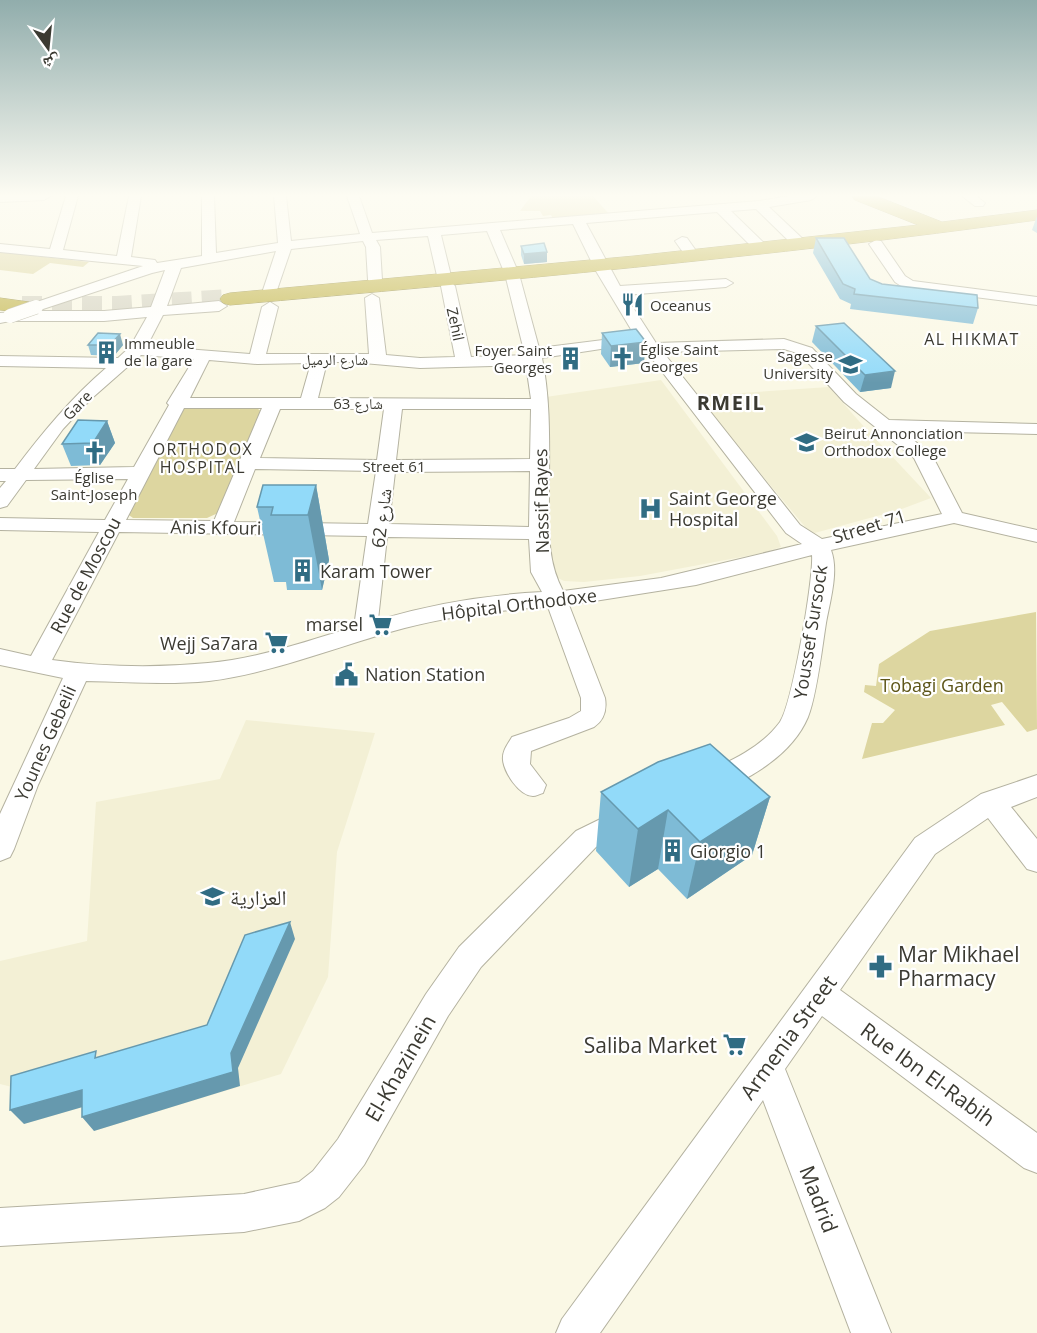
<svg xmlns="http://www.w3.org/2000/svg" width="1037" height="1333" viewBox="0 0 1037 1333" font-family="'Open Sans','Noto Naskh Arabic',sans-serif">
<rect width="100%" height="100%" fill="#faf8e5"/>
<!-- built -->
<g fill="#f3f0d5">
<path d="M661,380L777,536L781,547L763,553L640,576L584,582L564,581L556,577L544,551L546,397Z"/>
<path d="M829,387L858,420L931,498L899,510L811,534L696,396Z"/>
<path d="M246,720L375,733L337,852L328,977L281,1074L94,1131L93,1104L24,1124V1090L0,1084V961L87,941L96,802L220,779Z"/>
</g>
<!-- green -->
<g fill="#ddd6a0">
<path d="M531,196H593L608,213L553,219L551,215L543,216L540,211H520Z"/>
<path d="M0,252L89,262L83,267L50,263L33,274L0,270Z"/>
<path d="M190,407H255L261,411L218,513L207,518H133L126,513L181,410Z"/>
<path d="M1036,612L1037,729L1027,732L1002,702L991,705L1005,725L862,759L872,723H883L895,710L864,692L865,685L876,686L879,664L930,631Z"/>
</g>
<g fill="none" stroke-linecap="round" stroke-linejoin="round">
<!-- highway-tunnel -->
<path stroke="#d4d2c1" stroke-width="20" stroke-dasharray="20 10" stroke-linecap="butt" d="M22,306H117L230,299"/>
<defs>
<g id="minor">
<path d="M0,196H50L44,200L0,202Z"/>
<path d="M66,196H78L63,250L117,256L129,196H141L131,257L155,260L157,263L202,256V196H214L216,253L278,243L274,196H286L291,241L360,234L347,196H359L372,233L759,201L790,196H817L811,200L769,207L805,241L807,244L805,247H795L756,209L731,211L766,245L768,248L761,252L756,251L717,212L586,223L620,286L726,279L733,283L726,287L625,295L656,343L784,339L812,348L856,394L889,420L1037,424V434L903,431L933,457L962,513L1037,530V542L954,523L831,550C839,571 830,601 826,623C822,648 817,694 808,717C792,755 748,781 710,794L700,791L697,783L700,775C729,762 761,748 780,722C792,705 814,578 812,555L696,585L569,605L605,698C607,710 604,720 594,727L531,751L530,764L546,785L543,793C539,794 536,796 533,796C519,796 504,772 503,760C502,751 508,744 512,737L569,718L581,711V698L548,607C495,610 441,617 390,632C331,649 271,673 209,681C169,685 127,682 86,681L38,785L14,849L10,857L0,861V814L63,678L0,665V649L31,656L99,532L0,530V518L105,520L128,479L26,480L7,506L0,508V488L6,481H0V469H15C43,432 71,398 106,368L0,366V356L118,358L130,347L147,317L104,321H10L0,323V313L35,311L28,307L31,304L143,266L0,252V244L50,249ZM573,224L596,271L635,336L539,348L519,274L500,230ZM487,231L505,274L525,355L471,357L455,286L451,282L452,280L441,235ZM428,236L438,280L442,284L441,286L455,357L420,358L386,355L379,298L372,294L365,298L369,354H266L278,307L270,302L262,307L250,354L147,346L163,315L219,311L227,306L219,301L167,306L181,268L276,251L263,290L270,294L277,290L291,249L363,241L366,247L368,280L375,284L382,280L380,247L376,240ZM165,270L151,307L104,311H37L152,273ZM640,343L786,533L802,544L661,578L563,591C546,559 549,526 549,491C549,447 551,402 542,358ZM784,349L800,354L844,402L914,458L942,514L822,539L800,525L663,352ZM141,355L194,359L167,403L169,405L134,467L34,469L63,429L91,399ZM209,360L257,364L311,363L301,398H190ZM327,362H352L420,368L526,365L531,399L318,398ZM184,408H262L214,521L126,520ZM280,409H384L377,460L260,458ZM402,409H531L530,459L396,460ZM255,469L376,471L368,524L234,522ZM530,471L529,527L389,524L395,472ZM119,532L367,536L354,627C307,641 257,659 208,663C157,668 103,667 52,660ZM387,537L529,539L531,572L542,592C487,595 431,604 378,620Z"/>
<path d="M962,196H976L985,203L983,206H975Z"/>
<path d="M682,237L687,238L699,255L697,258H687L675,241Z"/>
<path d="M876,240L881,241L905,276L913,281L1037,297V305L904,288L895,282L869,244Z"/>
<path d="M1037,775V797L1011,807L1037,839V872L1027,869L988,818L935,854L840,990L1037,1133V1173L1024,1168L822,1016L785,1069L891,1333H851L763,1100L600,1333H556L562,1319L915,838L981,794Z"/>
<path d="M625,807L635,810L639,818L635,826L596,847L481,967L448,1016L364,1165L339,1197L325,1208L299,1221L244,1232L0,1246V1208L244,1194L299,1182L313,1171L338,1139L426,994L459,947L576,831Z"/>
</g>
<g id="highway">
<path d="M852,196H876L942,222L1037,210V220C769,257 500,281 230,305L223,303L220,299L223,295L230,293L634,256L918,225L855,200Z"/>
<path d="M0,298L29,302L32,306L29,310L22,312L0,310Z"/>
</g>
</defs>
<!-- minor casing -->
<use href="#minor" stroke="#b4b2a0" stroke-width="2"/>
<!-- highway casing -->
<use href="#highway" stroke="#91883e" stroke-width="1"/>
<!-- minor -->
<use href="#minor" fill="#fff" fill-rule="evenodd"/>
<!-- highway -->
<use href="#highway" fill="#c0b244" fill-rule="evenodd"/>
<defs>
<path id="minor-bridge" d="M10,316L36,307"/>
</defs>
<!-- minor-bridge casing -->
<use href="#minor-bridge" stroke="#b4b2a0" stroke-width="15" stroke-linecap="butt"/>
<!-- minor-bridge -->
<use href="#minor-bridge" stroke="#fff" stroke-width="14"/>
</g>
<!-- wall -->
<g fill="#7ebbd6">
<path d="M1037,216V233L1032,230Z"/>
<path d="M816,238L870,279L882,284L978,308L973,324L850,309L851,304L840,299L813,253Z"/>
<path d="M521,246L547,252V262L524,264L521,255Z"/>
<path d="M816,326L891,388L860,392L812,342Z"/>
<path d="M602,333L644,363L610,367L601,354Z"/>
<path d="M88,345H123L114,356L91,355Z"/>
<path d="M107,421L115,443L100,465L71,466L62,444Z"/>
<path d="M316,485L329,560L322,590H287L286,582H274L257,507Z"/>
<path d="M601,792L770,797L752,855L687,899L658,869L629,887L596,851Z"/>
</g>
<!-- shaded-wall -->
<g fill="#6699ae">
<path d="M547,252V262L524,264V254Z"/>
<path d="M120,334L123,345L114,356L110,345Z"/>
<path d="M646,342L644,363L610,367L611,346Z"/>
<path d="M895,371L891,388L860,392L865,375Z"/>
<path d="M107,421L115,443L100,465L93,443Z"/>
<path d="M316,485L329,560L322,590L308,515Z"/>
<path d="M770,797L752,855L687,899L700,842Z"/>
<path d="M668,810L658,869L629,887L638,829Z"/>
<path d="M290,922L295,939L238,1068L240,1086L94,1131L82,1117L231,1053Z"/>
<path d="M82,1090L93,1104L24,1124L10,1110Z"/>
</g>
<!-- building -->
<g fill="#92daf9" stroke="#6699ae" stroke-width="1.5">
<path d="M816,238H844L870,279L882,284L977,295L978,308L854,294L855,289L843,284Z"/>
<path d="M544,243L547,252L524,254L521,246Z"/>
<path d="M844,323L895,371L865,375L816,326Z"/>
<path d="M636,329L646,342L611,346L602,333Z"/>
<path d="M98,333L120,334L110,345H88Z"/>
<path d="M78,420L107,421L93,443L62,444Z"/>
<path d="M263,485H316L308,515H271L273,507H257Z"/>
<path d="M710,744L770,797L700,842L668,810L638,829L601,792L658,762Z"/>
<path d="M290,922L231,1053L233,1072L82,1117V1090L10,1110L11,1076L96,1051L95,1058L207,1025L245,935Z"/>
</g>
<!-- sky -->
<linearGradient id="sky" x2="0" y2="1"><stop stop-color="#91adac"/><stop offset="0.51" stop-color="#fdfcf3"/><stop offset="1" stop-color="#fdfcf3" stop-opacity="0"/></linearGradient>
<rect width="1037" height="383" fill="url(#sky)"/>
<!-- icons -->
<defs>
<symbol id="restaurant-bare" viewBox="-9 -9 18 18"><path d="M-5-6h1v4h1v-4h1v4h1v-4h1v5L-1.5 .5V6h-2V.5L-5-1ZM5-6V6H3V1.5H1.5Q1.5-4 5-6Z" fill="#306c83" stroke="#fff" stroke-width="2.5" paint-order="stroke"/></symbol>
<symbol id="building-bare" viewBox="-9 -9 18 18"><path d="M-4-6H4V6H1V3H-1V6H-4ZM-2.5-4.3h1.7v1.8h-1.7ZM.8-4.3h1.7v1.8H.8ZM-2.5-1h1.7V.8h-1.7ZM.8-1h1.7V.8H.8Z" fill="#306c83" stroke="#fff" stroke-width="2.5" paint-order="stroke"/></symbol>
<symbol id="church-bare" viewBox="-9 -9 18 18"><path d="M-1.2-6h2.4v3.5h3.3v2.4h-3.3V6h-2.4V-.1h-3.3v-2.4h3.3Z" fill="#306c83" stroke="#fff" stroke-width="2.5" paint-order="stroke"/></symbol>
<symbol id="university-bare" viewBox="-9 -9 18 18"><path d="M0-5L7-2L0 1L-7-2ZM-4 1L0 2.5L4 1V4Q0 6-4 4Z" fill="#306c83" stroke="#fff" stroke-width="2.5" paint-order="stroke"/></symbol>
<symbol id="hospital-bare" viewBox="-9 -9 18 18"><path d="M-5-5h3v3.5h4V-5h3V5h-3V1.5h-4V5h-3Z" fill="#306c83" stroke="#fff" stroke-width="2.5" paint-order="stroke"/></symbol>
<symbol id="supermarket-bare" viewBox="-9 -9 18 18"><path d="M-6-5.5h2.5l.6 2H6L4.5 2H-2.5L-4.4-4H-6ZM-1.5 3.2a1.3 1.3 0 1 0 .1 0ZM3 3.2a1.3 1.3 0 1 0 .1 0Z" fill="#306c83" stroke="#fff" stroke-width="2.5" paint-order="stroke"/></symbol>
<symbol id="civic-bare" viewBox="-9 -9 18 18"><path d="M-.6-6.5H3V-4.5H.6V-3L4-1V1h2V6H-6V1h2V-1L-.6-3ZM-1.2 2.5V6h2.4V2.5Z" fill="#306c83" stroke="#fff" stroke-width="2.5" paint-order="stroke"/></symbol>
<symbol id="school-bare" viewBox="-9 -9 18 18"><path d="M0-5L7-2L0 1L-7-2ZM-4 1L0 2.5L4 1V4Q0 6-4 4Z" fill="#306c83" stroke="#fff" stroke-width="2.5" paint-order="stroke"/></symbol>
<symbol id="pharmacy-bare" viewBox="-9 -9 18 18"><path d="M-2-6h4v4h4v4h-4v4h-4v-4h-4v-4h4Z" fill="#306c83" stroke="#fff" stroke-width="2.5" paint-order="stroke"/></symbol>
</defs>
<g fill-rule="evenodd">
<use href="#restaurant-bare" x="616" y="288" width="33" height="33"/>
<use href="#building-bare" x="90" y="336" width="33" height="33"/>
<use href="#church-bare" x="606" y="342" width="33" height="33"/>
<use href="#building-bare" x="554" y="342" width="33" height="33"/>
<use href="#university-bare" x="834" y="348" width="33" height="33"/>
<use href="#university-bare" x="790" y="426" width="33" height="33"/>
<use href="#church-bare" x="78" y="436" width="33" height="33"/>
<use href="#hospital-bare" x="634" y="492" width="33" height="33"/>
<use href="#building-bare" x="286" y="554" width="33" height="33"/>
<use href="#supermarket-bare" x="364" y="608" width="33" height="33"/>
<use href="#supermarket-bare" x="260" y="626" width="33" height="33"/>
<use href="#civic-bare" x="330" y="658" width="33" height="33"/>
<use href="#building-bare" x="656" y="834" width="33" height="33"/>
<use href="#school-bare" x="196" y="880" width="33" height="33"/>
<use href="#pharmacy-bare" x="864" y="950" width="33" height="33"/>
<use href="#supermarket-bare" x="718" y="1028" width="33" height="33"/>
</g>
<g text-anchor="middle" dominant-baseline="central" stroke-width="4.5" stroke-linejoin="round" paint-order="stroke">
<!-- far-poi labels -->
<g font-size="15" fill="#3b3a32" stroke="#fff" text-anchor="start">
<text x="650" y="305">Oceanus</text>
<text x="124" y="343">Immeuble<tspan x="124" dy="17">de la gare</tspan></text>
<text x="640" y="349">Église Saint<tspan x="640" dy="17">Georges</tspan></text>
<text x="552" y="350" text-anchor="end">Foyer Saint<tspan x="552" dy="17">Georges</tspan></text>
<text x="833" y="356" text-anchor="end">Sagesse<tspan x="833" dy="17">University</tspan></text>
<text x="824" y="433">Beirut Annonciation<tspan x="824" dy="17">Orthodox College</tspan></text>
<text x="94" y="477" text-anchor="middle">Église<tspan x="94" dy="17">Saint-Joseph</tspan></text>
</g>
<!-- far-street labels -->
<g font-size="15" fill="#3b3a32" stroke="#fff">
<text transform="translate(456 324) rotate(78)">Zehil</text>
<text x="335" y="359">شارع الرميل</text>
<text x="358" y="403">شارع 63</text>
<text transform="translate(77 405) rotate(-46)">Gare</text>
<text x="394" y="466">Street 61</text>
</g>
<!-- far-neighbourhood labels -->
<g font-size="16" letter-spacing="1.5" fill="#3b3a32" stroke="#fff">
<text x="972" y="339">AL HIKMAT</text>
<text x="203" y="449">ORTHODOX<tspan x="203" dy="18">HOSPITAL</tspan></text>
</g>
<!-- poi labels -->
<g font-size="18" fill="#3b3a32" stroke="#fff" text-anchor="start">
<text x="669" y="498">Saint George<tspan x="669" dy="21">Hospital</tspan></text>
<text x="320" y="571">Karam Tower</text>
<text x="363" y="624" text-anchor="end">marsel</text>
<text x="258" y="643" text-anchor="end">Wejj Sa7ara</text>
<text x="365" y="674">Nation Station</text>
<text x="690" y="851">Giorgio 1</text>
</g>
<!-- street labels -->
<g font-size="18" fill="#3b3a32" stroke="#fff">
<text transform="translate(541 501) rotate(-91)">Nassif Rayes</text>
<text transform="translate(381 518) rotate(-83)">شارع 62</text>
<text transform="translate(869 526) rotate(-17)">Street 71</text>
<text transform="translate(216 527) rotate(1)">Anis Kfouri</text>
<text transform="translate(85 575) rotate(-62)">Rue de Moscou</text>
<text transform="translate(519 604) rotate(-7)">Hôpital Orthodoxe</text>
<text transform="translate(810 632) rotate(-81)">Youssef Sursock</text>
<text transform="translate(45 743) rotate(-66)">Younes Gebeili</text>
</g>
<!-- park labels -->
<g font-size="18" fill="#5d5518" stroke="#fff">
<text x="942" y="685">Tobagi Garden</text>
</g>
<!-- far-district labels -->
<g font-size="20" font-weight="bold" letter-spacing="1.5" fill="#3b3a32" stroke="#fff">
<text x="731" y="402">RMEIL</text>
</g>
<!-- near-poi labels -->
<g font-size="21" fill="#3b3a32" stroke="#fff" text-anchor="start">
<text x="230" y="897">العزارية</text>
<text x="898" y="954">Mar Mikhael<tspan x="898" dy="24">Pharmacy</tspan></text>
<text x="717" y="1045" text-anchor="end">Saliba Market</text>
</g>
<!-- near-street labels -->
<g font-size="21" fill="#3b3a32" stroke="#fff">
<text transform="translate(788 1037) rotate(-54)">Armenia Street</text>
<text transform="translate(400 1068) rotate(-60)">El-Khazinein</text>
<text transform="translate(928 1074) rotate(36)">Rue Ibn El-Rabih</text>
<text transform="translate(819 1199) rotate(69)">Madrid</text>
</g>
</g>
<!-- north arrow -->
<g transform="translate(48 48) rotate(165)" stroke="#ffffff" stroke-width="4.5" paint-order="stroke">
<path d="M0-4.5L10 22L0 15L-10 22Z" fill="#3b3a32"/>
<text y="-9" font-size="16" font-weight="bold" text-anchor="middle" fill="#3b3a32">ش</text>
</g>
</svg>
